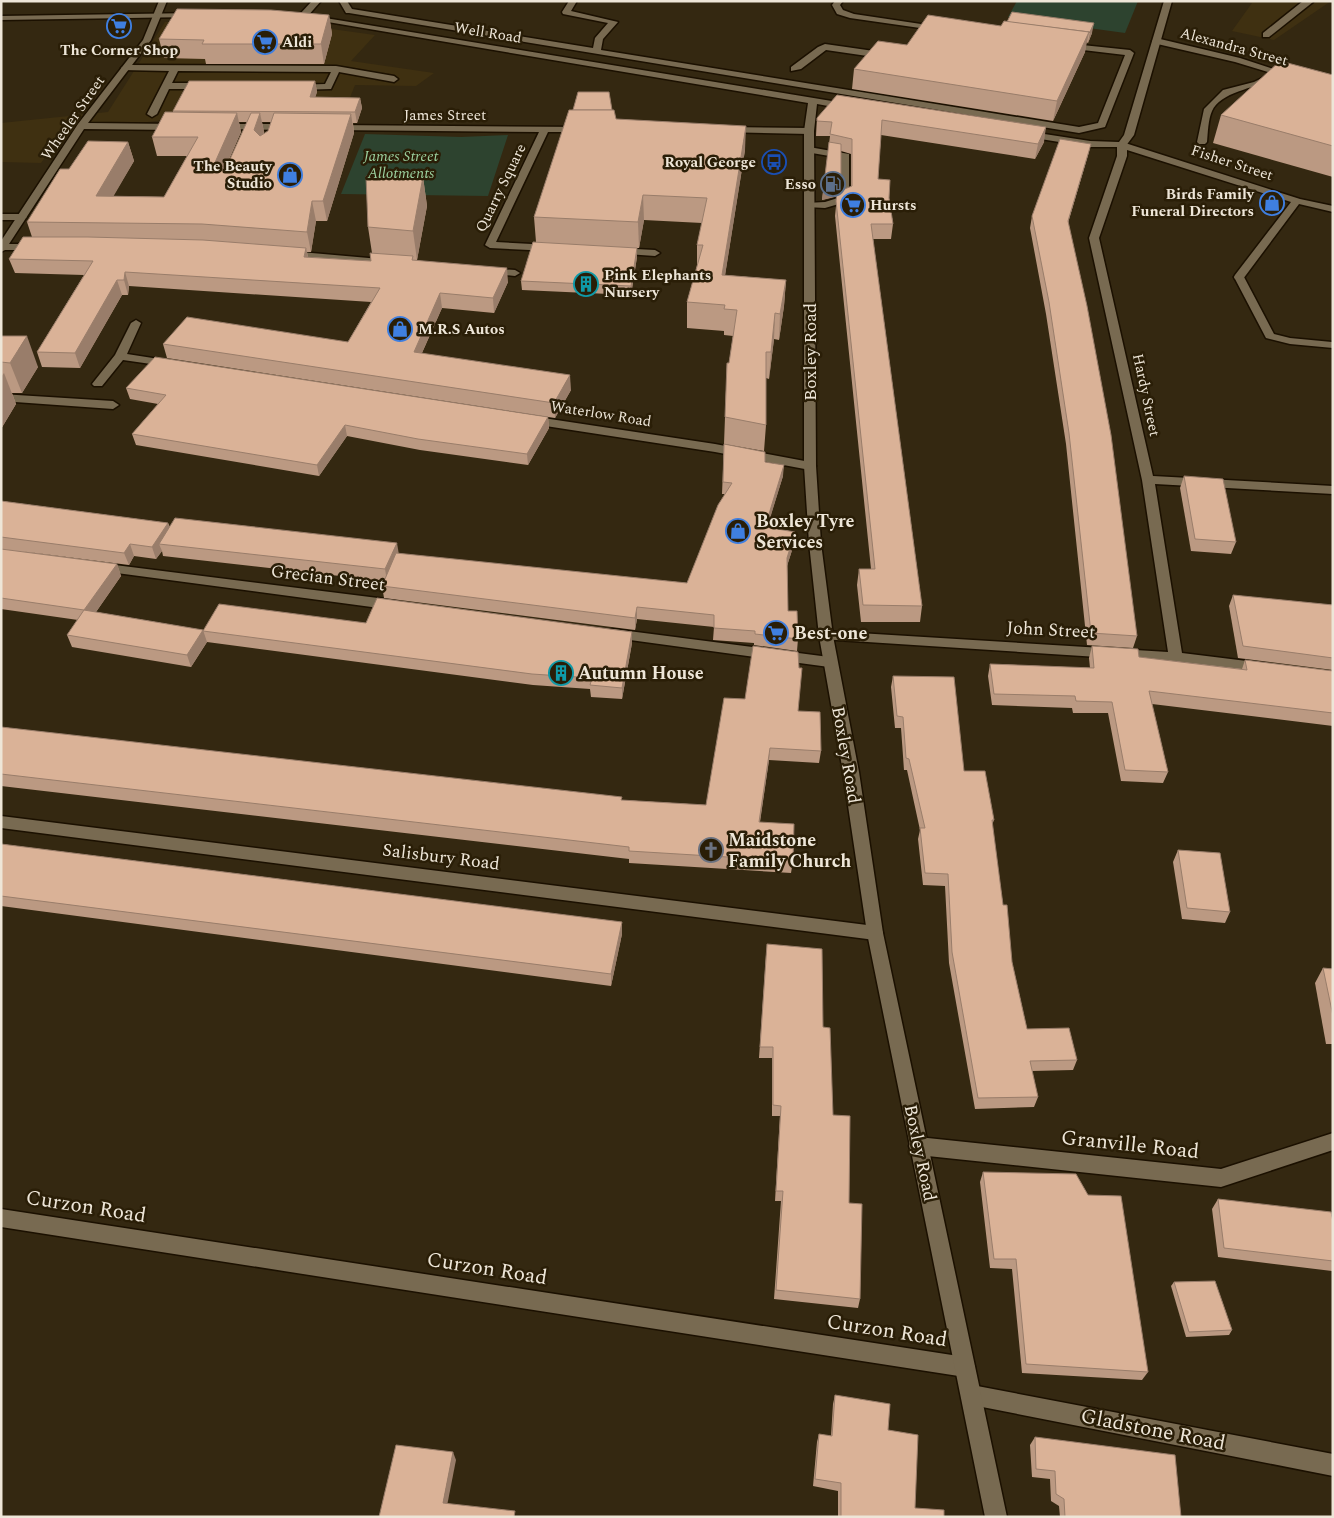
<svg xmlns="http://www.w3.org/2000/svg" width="1334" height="1518" viewBox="0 0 1334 1518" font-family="Spectral,serif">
<rect width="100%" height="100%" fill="#342811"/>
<!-- built -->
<g fill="#3f3011">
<path d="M1239,1H1331L1274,40L1232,31L1252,3Z"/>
<path d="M266,20L375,35L351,61L434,73L416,86L355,85L349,100L177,118L61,134L41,163L1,162V123L108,112L165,22Z"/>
</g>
<!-- green -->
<g fill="#2d432f">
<path d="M1017,1H1138L1125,33L1008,17Z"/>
<path d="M365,134L461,137L508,135L488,196L341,194Z"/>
</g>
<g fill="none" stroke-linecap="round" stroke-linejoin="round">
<defs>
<g id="lane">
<path d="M339,1H347L352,9L593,48L595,38L608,23L563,14L562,12L569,1H577L571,11L618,22L603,39L601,50L1079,127L1098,123L1125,55L1066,48L1062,45L1063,43L1130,50L1134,53L1105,127L1079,133L349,13H346Z"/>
<path d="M835,1H843L840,5L843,10L854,14L941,27L945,29L941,31L850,18L837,14L832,5Z"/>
<path d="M1303,1L1313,2L1269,37H1263V33Z"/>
<path d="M825,44L888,53L892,56L888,59L826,50L801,69L791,71V67L818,47Z"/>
<path d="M125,65L336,66L394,76L398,79L394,82L339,72L331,89L296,90L293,89V85L325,84L331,72L178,71L172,83H206L210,86L206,89H169L157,114L152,117L147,114L169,71L122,70L121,68Z"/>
<path d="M1270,74L1273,75V79C1256,88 1220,92 1212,111C1208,120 1208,132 1207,142L1205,144H1199L1197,142L1204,109L1223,90L1254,82Z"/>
<path d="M809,147L849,154V201L825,208L806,207V203L825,202L841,197V158L806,152V148Z"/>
<path d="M1,214H22L27,217L22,220H1Z"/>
<path d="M1239,274L1244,277L1274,334L1290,338L1332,342L1333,348L1290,344L1266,338L1234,277Z"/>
<path d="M1,394L113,401L119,405L113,409L1,401Z"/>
</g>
<g id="street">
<path d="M159,1H167L151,40L88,123L177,124L182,127L177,130L84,129L9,244H36L41,247L36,250H5L1,252V241L78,124L143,40Z"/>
<path d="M312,1H321L306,18H300V14Z"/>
<path d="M1156,38L1240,58L1292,75L1288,78L1235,62L1153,43L1152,41Z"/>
<path d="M220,124H290L295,127L290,130L217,129L215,127Z"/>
<path d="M333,125L585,127V131L582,132H548L496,242L551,245L556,248L551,251L490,248L485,245L539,132L330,130V126Z"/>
<path d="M725,127L809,128L814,131L809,134L722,132V128Z"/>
<path d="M1122,142L1300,199L1333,206V212L1299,204L1243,279H1235L1234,277L1235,275L1291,202L1127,150V156L1099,238L1153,476L1333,486V494L1155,484L1182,653L1263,663L1268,664L1270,668L1268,672L1263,673L1176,662L821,639L819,636L821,633L826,631L1168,652L1142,480L1089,238L1117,156V145Z"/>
<path d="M616,248L655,250L660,253L655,256L612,253L611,251L612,249Z"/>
<path d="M289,251L380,259L385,262L380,265L285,256L284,254Z"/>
<path d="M488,268L515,270L520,273L515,276L484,273L483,271L484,269Z"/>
<path d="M136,320L141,323L127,354L172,361L178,364L172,367L123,360L102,386H94L92,384L115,355L131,323Z"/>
<path d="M530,416L715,444L810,462L816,466L810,470L715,452L526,423L524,420L526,417Z"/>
<path d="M99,563L394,600L399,602L401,605L399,608L394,610L94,570L92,567Z"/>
<path d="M613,629L829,657L834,659L836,662L834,665L829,667L608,637L606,634L608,631Z"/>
<path d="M1,816L875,926L881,928L883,933L881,938L875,940L1,828Z"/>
<path d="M1333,1133V1150L1221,1187L918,1155L911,1152L909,1146L911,1140L918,1137L1221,1169Z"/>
<path d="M1,1209L965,1357L972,1360L975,1367L972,1374L965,1377L1,1227Z"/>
<path d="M972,1385L1333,1454V1476L972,1405L965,1402L962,1395L965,1388Z"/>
</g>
<g id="secondary">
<path d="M1164,1H1172L1134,135L1125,147H1090L1022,136L1020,134L1025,131L1090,141L1119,142L1124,135Z"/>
<path d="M195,13L196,15L192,17L1,20V16Z"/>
<path d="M307,15L850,104L854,107L850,110L817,104L814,131L816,466L821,543L833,636L859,772L883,933L1007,1517H985L867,933L843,772L819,636L809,543L804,466V131L808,103L310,19H307Z"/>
</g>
</defs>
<!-- lane casing -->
<use href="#lane" stroke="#1b1000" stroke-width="3"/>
<!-- street casing -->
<use href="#street" stroke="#1b1000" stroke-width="3"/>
<!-- secondary casing -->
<use href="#secondary" stroke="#1b1000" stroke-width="3"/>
<!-- lane -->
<use href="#lane" fill="#786a51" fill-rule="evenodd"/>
<!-- street -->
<use href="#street" fill="#786a51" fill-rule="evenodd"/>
<!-- secondary -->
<use href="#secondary" fill="#786a51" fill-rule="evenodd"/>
</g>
<!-- wall -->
<g fill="#bb9982" fill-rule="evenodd">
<path d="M1012,12L1092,33L1088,43L1086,42L1085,52L1053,121L852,89L854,69L907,45L1001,26L1007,22Z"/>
<path d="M329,15L332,34L324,64H206L205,59L164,58L159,39Z"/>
<path d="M1333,75V177L1213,143L1221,115Z"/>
<path d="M315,81L317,92L315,97L360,98L362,108L357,123H353L354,133L327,221H316L311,252H307L308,257L371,261L372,253L368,227L423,177L427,206L417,260L508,282L494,313L442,308L422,353L571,390L555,418L167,358L163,344L348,342L371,302L129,286L128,295H122L80,368L42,367L37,352L84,275L15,273L9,259L32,237L27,222L69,169L128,142L134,161L113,196L164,197L187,156H157L152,137L173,112V111ZM239,122H247L226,168L225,169L241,132ZM262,122H271L268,131L264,134V132Z"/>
<path d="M837,95L1044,142L1035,159L881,135L878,179L889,198L893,224L891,239H873L922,606L920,622H861L857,585L859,569H871L835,216L837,196L822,200L830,136H816L817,118ZM841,151L851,154V187L840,191L841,179Z"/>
<path d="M612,110L616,119L745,150L725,275L786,280L784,306L779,340L774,339L769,379L766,378V425L764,451L724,444L727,363H729L733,336L724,335V331L687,328V302L697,266V245L702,223L644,220L639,248H637V257L631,295L522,290L521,281L536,242L534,217Z"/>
<path d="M1091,144L1088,155L1068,223L1137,636L1133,648L1087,645L1066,444L1046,314L1030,228L1032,216Z"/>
<path d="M1,336L38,367L22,393H12L16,404L1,429Z"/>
<path d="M126,388L548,417L549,428L528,465L420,450L347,436L319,476L136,445L132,434L158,404L130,399Z"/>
<path d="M724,444L765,462L783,476L767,527L795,532L794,544L787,566L788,611L798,639L797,651L754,645V643L713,640L714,627L637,619L635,630L384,598L382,586L384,581L163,556L162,551L156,559L134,556L129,565L20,551L117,564L121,576L96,612L203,630L366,623L632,643L622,699L591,697L590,689L533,685L207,642L191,667L72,647L67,635L78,620L1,609V501L168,523L170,527L399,554L687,583L725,494H722Z"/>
<path d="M1184,476L1236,542L1231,554L1191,551L1180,488Z"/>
<path d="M1233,595L1333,605V670L1238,658L1229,606Z"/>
<path d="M1092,646L1139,657L1242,669L1245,660L1333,671V726L1152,704L1168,772L1163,783L1121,781L1108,713H1073L1072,708L992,705L988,676L990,664L1090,668L1089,658Z"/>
<path d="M893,676L964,771L994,820L992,825L1003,905L1012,962L1027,1029L1077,1060L1073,1070L1032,1071L1038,1097L1034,1107L975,1109L949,963L945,886L923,885L918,839L920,830L907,770H904L901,728H895L891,687Z"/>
<path d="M798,711L821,751L819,763L769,760L760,822L793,861L791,873L629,863V859L1,786V727L622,800L706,805Z"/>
<path d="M1,844L622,922V934L611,986L1,906Z"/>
<path d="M1178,850L1230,912L1225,923L1182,919L1173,862Z"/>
<path d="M766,955L823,1027L833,1115L849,1203L860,1299L858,1308L774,1299L781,1201H775L780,1116H772V1058H759Z"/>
<path d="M1323,968L1333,969V1044H1326L1315,983Z"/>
<path d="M983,1172L1088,1195L1148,1372L1142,1380L1022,1373L1012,1269L990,1268L980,1182Z"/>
<path d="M1218,1199L1333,1222V1271H1332L1218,1257L1212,1209Z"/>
<path d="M1174,1282L1232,1330L1229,1335L1186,1337L1171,1286Z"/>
<path d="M835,1395L888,1430L915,1508L944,1517H838V1491L813,1486L817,1442L819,1434L831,1436L833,1404Z"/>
<path d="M1035,1437L1181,1517H1060L1059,1506L1051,1501L1050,1479L1032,1477L1030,1445Z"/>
</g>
<!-- shaded-wall -->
<g fill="#997d6a">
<path d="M329,15L332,34L324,64L321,44Z"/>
<path d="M1094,23L1092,33L1088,43L1090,32Z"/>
<path d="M1089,32L1085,52L1053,121L1057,101Z"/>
<path d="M315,81L317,92L312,108L310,97Z"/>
<path d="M360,98L362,108L357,123L355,112Z"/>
<path d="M237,113L241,132L217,186L213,167Z"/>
<path d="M260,113L264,132L258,149L254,130Z"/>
<path d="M351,114L354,133L327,221L323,201Z"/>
<path d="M746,126L745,150L721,301L722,275Z"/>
<path d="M1046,127L1044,142L1035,159L1038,144Z"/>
<path d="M128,142L134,161L102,216L96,196Z"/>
<path d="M1091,144L1088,155L1065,232L1068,221Z"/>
<path d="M423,177L427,206L417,260L413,231Z"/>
<path d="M841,179L839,196L822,200L824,184Z"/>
<path d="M643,195L644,220L639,248L638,222Z"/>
<path d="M312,201L316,221L311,252L307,232Z"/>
<path d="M306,248L309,262L304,257Z"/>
<path d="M637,248V257L631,295V286Z"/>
<path d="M507,268L508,282L494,313L493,298Z"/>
<path d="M125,272L129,286L128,295L124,280Z"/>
<path d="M117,280L122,295L80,368L75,353Z"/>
<path d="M786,280L784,306L779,340L780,314Z"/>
<path d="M440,293L442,308L416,366L414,352Z"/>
<path d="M775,313L774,339L769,379L771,352Z"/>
<path d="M27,336L38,367L22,393L10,363Z"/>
<path d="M4,373L16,404L1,429V377Z"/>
<path d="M570,375L571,390L555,418L554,403Z"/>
<path d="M548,417L549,428L528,465L527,454Z"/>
<path d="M345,425L347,436L319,476L317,465Z"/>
<path d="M784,465L783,476L764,538L765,527Z"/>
<path d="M168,523L172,535L159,544L162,551L156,559L152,547Z"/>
<path d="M795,532L794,544L786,569L787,558Z"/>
<path d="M397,543L399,555L387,581L385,569Z"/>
<path d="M130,544L134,556L129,565L124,553Z"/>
<path d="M117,564L121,576L89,622L84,610Z"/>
<path d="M637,607V619L635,630V618Z"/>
<path d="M203,630L207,642L191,667L187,655Z"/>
<path d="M632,632V643L622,699V688Z"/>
<path d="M770,748L769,760L758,834L759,822Z"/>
<path d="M622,922V934L611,986V974Z"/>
<path d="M453,1452L456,1460L446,1511L443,1503Z"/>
</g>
<!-- building -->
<g fill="#dab297" stroke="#997d6a">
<path d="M177,9L271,10L329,15L321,44H202L204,40L159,39Z"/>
<path d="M1012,12L1094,23L1090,32L1007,22Z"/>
<path d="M928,15L1001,26L1004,21L1089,32L1057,101L854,69L878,41L907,45Z"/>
<path d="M1280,61L1333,75V146L1221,115Z"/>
<path d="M189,81H315L310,97L360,98L355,112L173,111Z"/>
<path d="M578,92H609L612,110H573Z"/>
<path d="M837,95L1046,127L1038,144L882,120L878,179L890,180L889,198L893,224H871L922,606L863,605L859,569H875L836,201L837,192L852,186V139L830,134L832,122L817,121V118Z"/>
<path d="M569,110H614L616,119L746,126L722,275L786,280L780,314L775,313L771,352H766V425L725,417L727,363H729L737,310L724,309L725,305L687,302L703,245H697L707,198L643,195L638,222L534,217Z"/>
<path d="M165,112L237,113L213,167L219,172L226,168L251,113H260L254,130L260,136L268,131L274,113L351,114L323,201H312L307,232L202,224L27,222L60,169H69L88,141L128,142L96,196L164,197L198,137H152Z"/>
<path d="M1060,139L1091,144L1068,221L1087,306L1111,435L1137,636L1091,633L1069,433L1049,302L1032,216Z"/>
<path d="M829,142L841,144V179L824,184Z"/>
<path d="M366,176L423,177L413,231L368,227Z"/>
<path d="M23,237H88L203,240L306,248L304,257L371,261L370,253L413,256L412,260L507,268L493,298L440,293L414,352L570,375L554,403L163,344L187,317L348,342L380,288L125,272L124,280H117L75,353L37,352L93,261L9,259Z"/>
<path d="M533,242L637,248L631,286L521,281Z"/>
<path d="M1,336H27L10,363L1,362Z"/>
<path d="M155,357L548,417L527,454L418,439L345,425L317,465L132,434L166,395L126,388Z"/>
<path d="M724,444L765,452V462L784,465L765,527L795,532L787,558L788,611H797L798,639L755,634V631L714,628V615L637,607L635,618L382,586L396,553L687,583L718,505L732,483L723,482Z"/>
<path d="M1184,476L1223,479L1236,542L1195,539Z"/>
<path d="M1,501L168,523L152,547L130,544L124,553L1,537Z"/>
<path d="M175,518L397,543L385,569L159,544Z"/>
<path d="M1,549L117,564L84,610L1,598Z"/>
<path d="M1233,595L1333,605V658L1243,646Z"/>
<path d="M377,598L632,632L622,688L590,685L592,678L532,674L203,631L219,604L366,623Z"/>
<path d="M84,610L203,630L187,655L67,635Z"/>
<path d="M753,646L798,652L799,668H802L798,711L820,712L821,751L770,748L759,822L794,824L793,861L629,851V847L1,774V727L622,797L621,800L706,805L724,698L745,699Z"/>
<path d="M1092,646L1138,649L1139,657L1247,670L1245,660L1333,671V713L1149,691L1168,772L1125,770L1112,702L1076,701L1075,696L994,694L990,664L1094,668Z"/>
<path d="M893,676L954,677L964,771H985L994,820H992L1003,905H1007L1012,962L1027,1029L1069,1028L1077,1060L1030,1061L1038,1097L978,1098L952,952L948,874L925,873L920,828H925L909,759L906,758L903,717L897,716Z"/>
<path d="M1,844L622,922L611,974L1,896Z"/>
<path d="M1178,850L1220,853L1230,912L1187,908Z"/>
<path d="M767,944L822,949L823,1027L830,1028L833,1115L850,1116L849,1203L862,1204L860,1299L776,1290L783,1191H776L781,1106L773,1105V1047H760Z"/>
<path d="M1323,968L1333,969V1016Z"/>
<path d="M983,1172L1076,1174L1088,1195L1121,1196L1148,1372L1026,1364L1016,1259H994Z"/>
<path d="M1218,1199L1331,1212L1333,1222V1261L1224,1248Z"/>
<path d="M1215,1281L1232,1330L1189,1332L1174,1282Z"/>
<path d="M835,1395L890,1404L888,1430L918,1435L915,1508L944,1510V1517H841V1483L815,1479L819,1434L832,1436Z"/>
<path d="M1035,1437L1175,1455L1181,1517H1065L1064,1499L1056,1494L1055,1471L1036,1469Z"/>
<path d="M396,1445L453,1452L443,1503L515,1511L514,1517H379Z"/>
</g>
<!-- icons -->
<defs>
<symbol id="supermarket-ring" viewBox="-11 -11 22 22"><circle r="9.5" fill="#2a1e07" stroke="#3f7fe0" stroke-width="1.5"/><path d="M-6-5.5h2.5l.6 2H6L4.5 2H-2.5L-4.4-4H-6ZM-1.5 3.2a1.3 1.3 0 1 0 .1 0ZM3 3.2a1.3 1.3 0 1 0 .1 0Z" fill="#3f7fe0"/></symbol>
<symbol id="bus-ring" viewBox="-11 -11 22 22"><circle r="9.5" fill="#2a1e07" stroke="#1a4fb4" stroke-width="1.5"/><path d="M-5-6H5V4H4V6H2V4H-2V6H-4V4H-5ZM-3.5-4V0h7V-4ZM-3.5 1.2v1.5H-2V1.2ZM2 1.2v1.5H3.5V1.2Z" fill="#1a4fb4"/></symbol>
<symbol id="shop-ring" viewBox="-11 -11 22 22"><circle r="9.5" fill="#2a1e07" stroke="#3f7fe0" stroke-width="1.5"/><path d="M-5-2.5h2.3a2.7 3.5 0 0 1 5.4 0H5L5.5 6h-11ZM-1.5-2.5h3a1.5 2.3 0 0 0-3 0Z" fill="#3f7fe0"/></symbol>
<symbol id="fuel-ring" viewBox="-11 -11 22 22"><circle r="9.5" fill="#2a1e07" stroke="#5c6f8a" stroke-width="1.5"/><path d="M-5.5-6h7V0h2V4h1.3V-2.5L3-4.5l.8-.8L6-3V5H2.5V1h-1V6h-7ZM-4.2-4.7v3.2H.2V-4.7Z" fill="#5c6f8a"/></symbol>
<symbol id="building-ring" viewBox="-11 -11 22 22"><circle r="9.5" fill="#2a1e07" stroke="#0f9aa8" stroke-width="1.5"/><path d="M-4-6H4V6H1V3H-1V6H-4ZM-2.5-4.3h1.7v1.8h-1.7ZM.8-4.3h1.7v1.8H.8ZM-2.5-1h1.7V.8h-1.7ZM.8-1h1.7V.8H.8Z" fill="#0f9aa8"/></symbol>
<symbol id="church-ring" viewBox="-11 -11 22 22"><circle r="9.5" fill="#2a1e07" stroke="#6b7280" stroke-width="1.5"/><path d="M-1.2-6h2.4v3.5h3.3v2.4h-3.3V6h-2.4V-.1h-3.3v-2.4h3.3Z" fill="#6b7280"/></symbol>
</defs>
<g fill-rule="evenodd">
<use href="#supermarket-ring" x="105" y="12" width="28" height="28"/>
<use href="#supermarket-ring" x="251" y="28" width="28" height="28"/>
<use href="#bus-ring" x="760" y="148" width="28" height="28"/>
<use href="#shop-ring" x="276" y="161" width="28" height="28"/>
<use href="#fuel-ring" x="819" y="170" width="28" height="28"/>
<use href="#shop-ring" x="1258" y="189" width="28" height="28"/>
<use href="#supermarket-ring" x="839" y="191" width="28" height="28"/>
<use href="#building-ring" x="572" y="270" width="28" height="28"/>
<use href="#shop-ring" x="386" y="315" width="28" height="28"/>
<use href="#shop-ring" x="724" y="517" width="28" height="28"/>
<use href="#supermarket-ring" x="762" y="619" width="28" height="28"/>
<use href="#building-ring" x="547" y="659" width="28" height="28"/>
<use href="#church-ring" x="697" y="836" width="28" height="28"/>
</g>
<g text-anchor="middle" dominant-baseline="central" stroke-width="5" stroke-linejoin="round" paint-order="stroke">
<!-- far-street labels -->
<g font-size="15" fill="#eee6d8" stroke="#2a1e07">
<text transform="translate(488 33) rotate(9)">Well Road</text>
<text transform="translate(1234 47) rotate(15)">Alexandra Street</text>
<text x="445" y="115">James Street</text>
<text transform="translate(73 118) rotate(-55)">Wheeler Street</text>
<text transform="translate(1232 163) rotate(18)">Fisher Street</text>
<text transform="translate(501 188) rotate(-64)">Quarry Square</text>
<text transform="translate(1146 395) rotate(78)">Hardy Street</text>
<text transform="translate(601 414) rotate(9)">Waterlow Road</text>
</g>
<!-- far-poi labels -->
<g font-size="15" font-weight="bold" fill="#eee6d8" stroke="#2a1e07" text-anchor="start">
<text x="282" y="42">Aldi</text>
<text x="119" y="50" text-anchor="middle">The Corner Shop</text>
<text x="756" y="162" text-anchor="end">Royal George</text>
<text x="272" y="166" text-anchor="end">The Beauty<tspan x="272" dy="17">Studio</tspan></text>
<text x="816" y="184" text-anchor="end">Esso</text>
<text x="1254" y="194" text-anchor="end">Birds Family<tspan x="1254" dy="17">Funeral Directors</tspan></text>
<text x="870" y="205">Hursts</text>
<text x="604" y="275">Pink Elephants<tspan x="604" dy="17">Nursery</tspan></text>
<text x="418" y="329">M.R.S Autos</text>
</g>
<!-- far-park labels -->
<g font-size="15" font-style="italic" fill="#9cd2a0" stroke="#2a1e07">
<text x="401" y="156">James Street<tspan x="401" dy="17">Allotments</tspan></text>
</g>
<!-- street labels -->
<g font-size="18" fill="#eee6d8" stroke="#2a1e07">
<text transform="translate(810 352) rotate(-90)">Boxley Road</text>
<text transform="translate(328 578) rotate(7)">Grecian Street</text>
<text transform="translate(1051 630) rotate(3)">John Street</text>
<text transform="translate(846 755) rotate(80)">Boxley Road</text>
<text transform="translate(441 857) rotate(7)">Salisbury Road</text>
<text transform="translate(920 1153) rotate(78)">Boxley Road</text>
</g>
<!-- poi labels -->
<g font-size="18" font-weight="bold" fill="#eee6d8" stroke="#2a1e07" text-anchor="start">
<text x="756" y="521">Boxley Tyre<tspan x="756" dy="21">Services</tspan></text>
<text x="794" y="633">Best-one</text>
<text x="578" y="673">Autumn House</text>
<text x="728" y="840">Maidstone<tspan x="728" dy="21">Family Church</tspan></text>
</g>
<!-- near-street labels -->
<g font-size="21" fill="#eee6d8" stroke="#2a1e07">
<text transform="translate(1130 1145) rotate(6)">Granville Road</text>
<text transform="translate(86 1207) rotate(9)">Curzon Road</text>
<text transform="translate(487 1269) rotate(9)">Curzon Road</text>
<text transform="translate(887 1331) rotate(9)">Curzon Road</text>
<text transform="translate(1153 1430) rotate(11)">Gladstone Road</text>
</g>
</g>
<!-- border -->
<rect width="1334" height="1518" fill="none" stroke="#eee6d8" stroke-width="5"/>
</svg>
